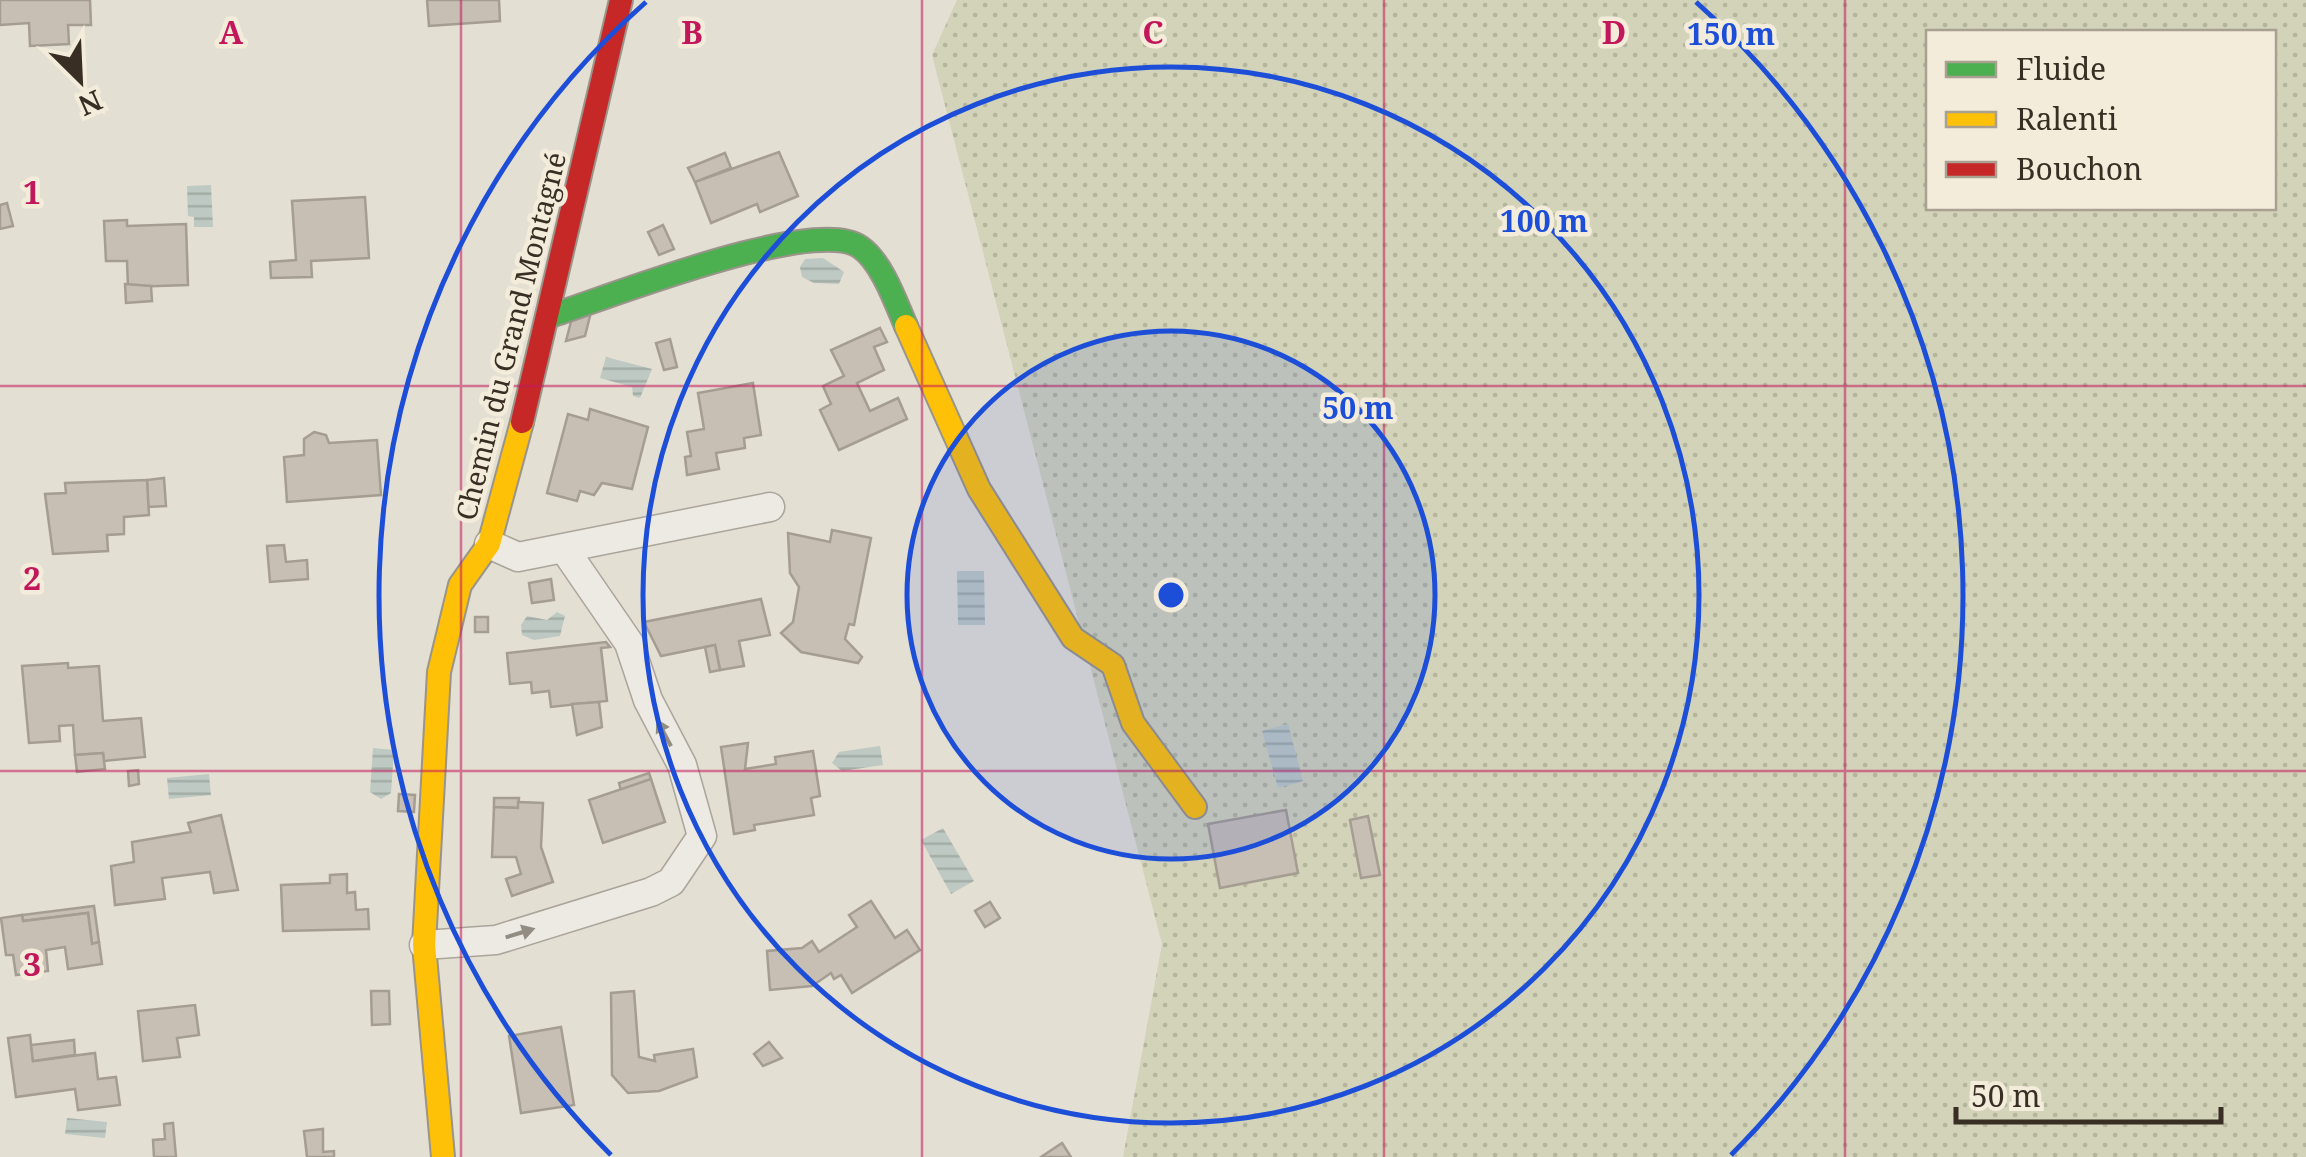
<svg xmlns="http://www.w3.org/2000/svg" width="2306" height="1157" viewBox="0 0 2306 1157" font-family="'Noto Serif',serif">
<defs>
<pattern id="green-dots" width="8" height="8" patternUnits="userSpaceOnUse" patternTransform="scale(2.5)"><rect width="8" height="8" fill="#d2d3b8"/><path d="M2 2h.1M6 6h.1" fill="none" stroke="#b5b59e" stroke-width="1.8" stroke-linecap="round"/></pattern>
<pattern id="water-rules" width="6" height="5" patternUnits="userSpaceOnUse" patternTransform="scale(2.5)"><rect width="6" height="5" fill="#bdc9c2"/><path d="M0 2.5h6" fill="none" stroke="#a3ada6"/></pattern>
</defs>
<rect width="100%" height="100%" fill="#e4dfd3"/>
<!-- green -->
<path fill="url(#green-dots)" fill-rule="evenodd" d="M957,0H2306V1157H1123L1162,944L932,55ZM1928,32H2274V208H1928Z"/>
<!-- water -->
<g fill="url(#water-rules)">
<path d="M211,185L213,227H194V217L188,216L187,186Z"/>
<path d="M823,258L844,272L839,284L814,283L802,277L800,267L805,259Z"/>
<path d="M606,357L652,369L640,398L633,396L632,387L600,378Z"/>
<path d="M957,571H984L985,625H958Z"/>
<path d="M557,612L565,616L560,636L534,640L522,635L521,625L527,616L547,620Z"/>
<path d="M1288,724L1303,781L1278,788L1262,731Z"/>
<path d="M880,746L883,765L842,771L832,763L839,752Z"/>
<path d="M373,748L394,750L391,793L381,799L370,792Z"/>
<path d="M209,774L211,795L169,799L167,778Z"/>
<path d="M943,828L974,881L951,894L921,840Z"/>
<path d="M67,1118L107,1122L105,1138L65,1134Z"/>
</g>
<!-- building -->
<g fill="#c8bfb4" stroke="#a59c92" stroke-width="2.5">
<path d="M0,0H90L91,25H68L69,44L30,46L29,23L0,25Z"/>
<path d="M427,0H499L500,21L429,26Z"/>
<path d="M779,152L798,196L760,212L757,204L711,223L695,182Z"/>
<path d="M725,153L731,168L695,182L688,168Z"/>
<path d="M365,197L369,258L311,261L312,277L271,278L270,262L296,260L292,201Z"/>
<path d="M7,203L13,226L0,229V205Z"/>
<path d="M127,220V226L186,224L188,285L128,287L127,261H106L104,221Z"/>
<path d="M663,225L674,249L659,255L648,232Z"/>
<path d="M125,284L151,286L152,301L126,303Z"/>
<path d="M592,308L585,336L566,341L573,314Z"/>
<path d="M880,328L887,342L874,347L884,370L857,383L870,411L898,398L907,419L839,450L820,410L831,404L823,386L844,376L831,350Z"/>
<path d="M670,339L677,367L664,370L656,343Z"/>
<path d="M753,383L761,435L744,438L745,448L716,453L719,469L687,475L685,457L691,456L687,432L704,429L698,393Z"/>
<path d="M590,409L648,427L632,489L602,483L594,495L580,491L577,501L547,493L568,414L588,420Z"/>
<path d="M314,432L326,435L329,443L377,440L381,495L287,502L284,457L304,455V439Z"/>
<path d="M164,478L166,506L148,507L147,480Z"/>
<path d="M147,480L149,515L124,517V534L107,535L108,551L53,554L45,494L66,493L65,483Z"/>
<path d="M832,530L871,538L854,625L849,624L845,639L862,657L858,663L801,652L781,633L793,622L799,587L790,573L788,533L830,542Z"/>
<path d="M284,545L286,562L307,560L308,579L270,582L267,546Z"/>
<path d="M551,579L554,600L532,603L529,583Z"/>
<path d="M761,599L770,635L739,641L744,666L720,670L715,645L661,656L644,622Z"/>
<rect x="475" y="617" width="13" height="15"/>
<path d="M606,642L610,647L601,648L607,701L551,707L549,691L532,693L531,682L510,684L507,653Z"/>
<path d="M715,645L720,670L710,672L705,647Z"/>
<path d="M68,663V668L99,666L103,721L141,718L145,757L104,761L103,753L75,755L73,725L59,726L60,741L29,743L22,666Z"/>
<path d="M599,702L602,727L577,735L572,704Z"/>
<path d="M748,743L745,769L776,764L775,757L813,751L820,796L811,798L814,815L754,825L755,830L734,834L721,747Z"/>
<path d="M103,753L105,769L77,772L75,755Z"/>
<path d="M138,770L139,784L129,786L128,771Z"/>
<path d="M649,773L651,779L621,790L619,783Z"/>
<path d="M651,779L665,822L603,843L589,800Z"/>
<path d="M399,794L415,795L414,812L398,811Z"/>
<path d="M494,798H519L518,808L494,807Z"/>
<path d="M518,802L543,803L541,847L553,882L512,896L506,879L521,874L516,857H492L494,807L518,808Z"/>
<path d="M1286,810L1298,873L1220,888L1208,824Z"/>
<path d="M221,815L238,890L214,893L210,872L162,878L165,899L115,905L111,866L134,862L132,842L191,832L188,823Z"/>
<path d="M1368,816L1380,875L1361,878L1350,820Z"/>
<path d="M347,874V893L355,892L356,910L368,909L369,929L283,931L281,885L330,883V875Z"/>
<path d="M871,901L895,938L907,930L920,950L852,993L841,975L834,979L831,973L812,986L770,990L767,951L802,948L812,941L819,952L857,927L849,915Z"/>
<path d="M990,902L1000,918L985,927L975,911Z"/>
<path d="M94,906L99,942L92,944L88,913L23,921L22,915Z"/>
<path d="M88,913L92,944L99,942L102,964L68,969L65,947L46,950L48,971L16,975L13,955H6L1,918L22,915L23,921Z"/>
<path d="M371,991H389L390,1024L372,1025Z"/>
<path d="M634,991L639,1057L655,1061L654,1055L693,1049L697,1077L659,1091L628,1093L612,1075L611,993Z"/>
<path d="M195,1005L199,1035L177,1038L180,1057L143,1061L138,1011Z"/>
<path d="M561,1027L574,1105L521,1113L509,1036Z"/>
<path d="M30,1035L33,1061L95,1053L98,1079L116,1077L120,1105L78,1110L75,1089L16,1097L8,1038Z"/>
<path d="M74,1040L75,1055L33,1061L31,1045Z"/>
<path d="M769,1042L782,1058L763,1066L754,1054Z"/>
<path d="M173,1123L176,1157H154L153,1140L165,1139L164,1124Z"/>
<path d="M323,1129V1152L334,1151V1157H307L304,1131Z"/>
<path d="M1062,1143L1071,1157H1041Z"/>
</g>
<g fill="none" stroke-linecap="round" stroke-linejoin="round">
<defs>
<g id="street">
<path d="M489,544L518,557L770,507"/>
<path d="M424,945L496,940L651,892L671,882L702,836L682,765L648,700L629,643L565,550"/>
</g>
<path id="fast" d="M550,316C607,298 815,215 860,247C882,262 896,303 906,326"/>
<g id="slow">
<path d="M906,326L979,489L1073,638L1113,665L1133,723L1195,807"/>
<path d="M443,1157L424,945L439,672L460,585L489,544L522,422"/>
</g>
<path id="jam" d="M522,422L621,0"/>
</defs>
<!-- street casing -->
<use href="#street" stroke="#aaa49b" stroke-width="31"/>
<!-- fast casing -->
<use href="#fast" stroke="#9a948b" stroke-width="26"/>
<!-- slow casing -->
<use href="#slow" stroke="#9a948b" stroke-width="26"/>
<!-- jam casing -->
<use href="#jam" stroke="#9a948b" stroke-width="26"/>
<!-- street -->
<use href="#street" stroke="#edeae3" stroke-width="28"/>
<!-- fast -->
<use href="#fast" stroke="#4caf50" stroke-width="22"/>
<!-- slow -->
<use href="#slow" stroke="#ffc107" stroke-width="22"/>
<!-- jam -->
<use href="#jam" stroke="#c62828" stroke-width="22"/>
</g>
<!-- one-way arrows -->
<defs><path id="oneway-solid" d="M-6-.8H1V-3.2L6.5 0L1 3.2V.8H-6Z" transform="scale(2.5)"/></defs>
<g fill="#938c83">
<use href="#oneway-solid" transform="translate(664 733) rotate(-118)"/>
<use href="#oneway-solid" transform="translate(520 933) rotate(-17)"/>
</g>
<!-- grid -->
<path fill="none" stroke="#c2185b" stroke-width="2.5" stroke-opacity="0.55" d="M461,0V1157M922,0V1157M1384,0V1157M1845,0V1157M0,386H2306M0,771H2306"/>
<!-- distance rings -->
<circle cx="1171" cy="595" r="264" fill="#1d4ed8" fill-opacity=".12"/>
<g fill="none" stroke="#1d4ed8" stroke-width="5">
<circle cx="1171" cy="595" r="264"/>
<circle cx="1171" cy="595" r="528"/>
<path d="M611 1155A792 792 0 0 1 646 2M1696 2A792 792 0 0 1 1731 1155"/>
</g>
<g text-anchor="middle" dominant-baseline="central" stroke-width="9" stroke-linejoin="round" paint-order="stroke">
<!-- street labels -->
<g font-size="28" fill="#392e23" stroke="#f3ecdb">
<text transform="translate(510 336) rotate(-76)">Chemin du Grand Montagné</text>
</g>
</g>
<g font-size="32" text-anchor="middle" font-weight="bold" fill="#c2185b" stroke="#f3ecdb" stroke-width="9" stroke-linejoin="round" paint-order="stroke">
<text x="231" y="44">A</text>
<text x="692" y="44">B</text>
<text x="1153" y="44">C</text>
<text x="1614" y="44">D</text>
<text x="32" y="204">1</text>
<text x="32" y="590">2</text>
<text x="32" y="976">3</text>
</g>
<circle cx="1171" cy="595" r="15" fill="#1d4ed8" stroke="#f3ecdb" stroke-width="5"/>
<g font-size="30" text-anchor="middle" font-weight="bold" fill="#1d4ed8" stroke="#f3ecdb" stroke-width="9" stroke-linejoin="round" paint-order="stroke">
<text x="1731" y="45">150 m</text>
<text x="1544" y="232">100 m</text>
<text x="1358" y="419">50 m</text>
</g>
<!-- legend -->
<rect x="1926" y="30" width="350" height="180" fill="#f3ecdb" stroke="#a9a091" stroke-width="2.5"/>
<rect x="1946" y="62" width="50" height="15" fill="#4caf50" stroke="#a9a091" stroke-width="2.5"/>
<text x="2016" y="80" font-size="30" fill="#392e23">Fluide</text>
<rect x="1946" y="112" width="50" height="15" fill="#ffc107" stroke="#a9a091" stroke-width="2.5"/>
<text x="2016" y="130" font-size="30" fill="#392e23">Ralenti</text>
<rect x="1946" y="162" width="50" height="15" fill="#c62828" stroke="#a9a091" stroke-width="2.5"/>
<text x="2016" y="180" font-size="30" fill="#392e23">Bouchon</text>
<!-- north arrow -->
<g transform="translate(80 80) rotate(156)" stroke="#f3ecdb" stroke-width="8" paint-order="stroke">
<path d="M0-8L18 38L0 25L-18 38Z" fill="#392e23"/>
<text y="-15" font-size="28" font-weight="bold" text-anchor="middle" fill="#392e23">N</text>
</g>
<!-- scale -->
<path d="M1956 1107v15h265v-15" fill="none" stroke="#392e23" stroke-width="5"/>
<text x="1971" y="1107" font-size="30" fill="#392e23" stroke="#f3ecdb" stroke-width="8" paint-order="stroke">50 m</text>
</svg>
